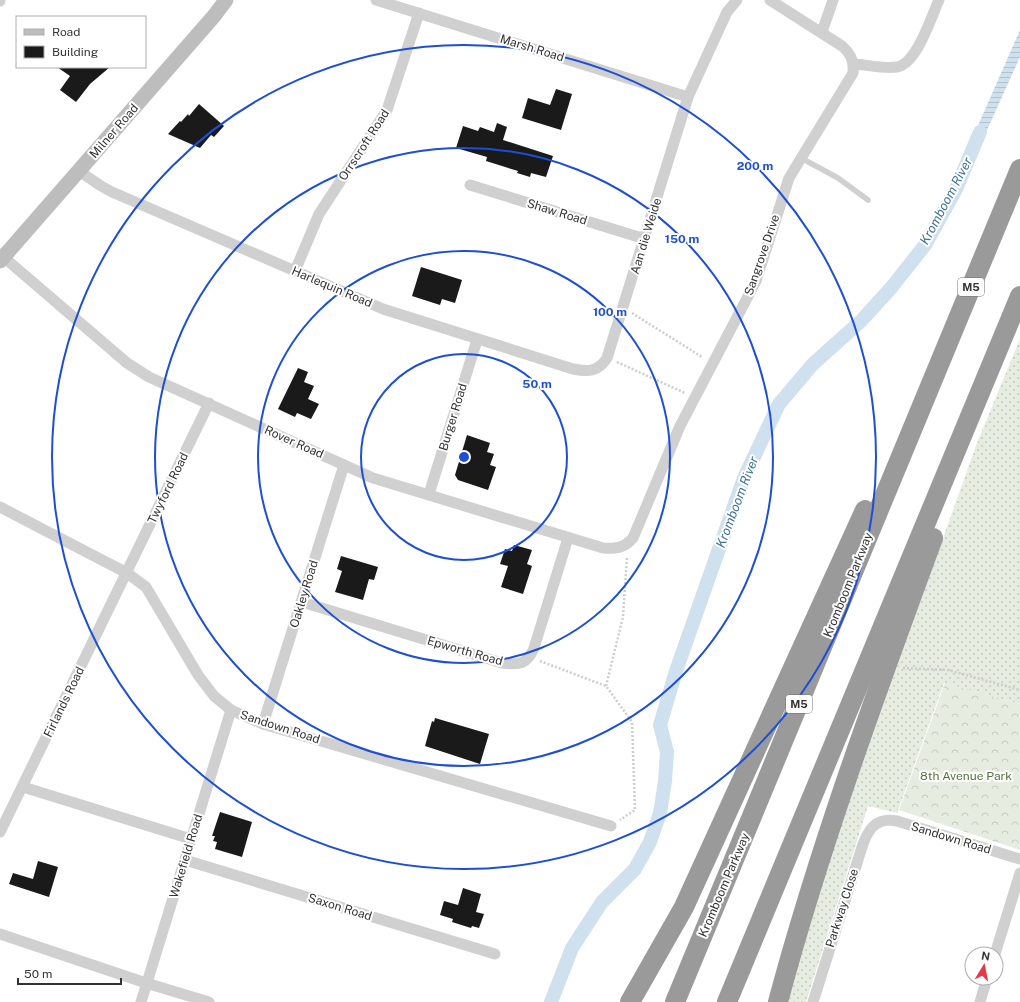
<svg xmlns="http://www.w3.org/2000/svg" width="1020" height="1002" viewBox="0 0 1020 1002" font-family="'Public Sans',sans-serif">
<defs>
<pattern id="grass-dots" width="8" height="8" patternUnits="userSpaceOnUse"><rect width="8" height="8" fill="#e6ecdf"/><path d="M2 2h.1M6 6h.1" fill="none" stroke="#c6cbc0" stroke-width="1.8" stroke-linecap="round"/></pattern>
<pattern id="forest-crowns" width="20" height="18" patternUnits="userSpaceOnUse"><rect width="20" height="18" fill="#e6ecdf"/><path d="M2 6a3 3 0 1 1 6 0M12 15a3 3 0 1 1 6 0" fill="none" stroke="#c6cbc0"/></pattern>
<pattern id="water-rules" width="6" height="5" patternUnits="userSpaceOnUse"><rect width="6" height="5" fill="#cfe1ee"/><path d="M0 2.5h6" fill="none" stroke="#b2c2cd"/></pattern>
</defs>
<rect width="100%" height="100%" fill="#fff"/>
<!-- grass -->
<path fill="url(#grass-dots)" d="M1020,339V704L944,683L897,813L868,806L806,1002H788L799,958L842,821L977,443Z"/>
<!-- forest -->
<path fill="url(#forest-crowns)" d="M945,683L1020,704V850L899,810Z"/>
<!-- water -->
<path fill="url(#water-rules)" d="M1020,30V57L978,150L969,146Z"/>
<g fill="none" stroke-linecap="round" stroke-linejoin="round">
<!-- canal -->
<path stroke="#cfe1ee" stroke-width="14" d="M551,1002L572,948L602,902L635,869L650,842L660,813L665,781L667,752L660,725L676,671L744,478L779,404L813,364L861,321L891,288L925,245L956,189L980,132"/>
</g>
<!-- building -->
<g fill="#1a1a1a">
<path d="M57,67H110L90,84L76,102L60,90L70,76Z"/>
<path d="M556,89L572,94L561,130L522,118L528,98L550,105Z"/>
<path d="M199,104L224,126L214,137L211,135L200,148L168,134L180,121L181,122L188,114L189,116Z"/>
<path d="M497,123L507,127L503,140L553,156L546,177L531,173L530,177L517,173L518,171L486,161L487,157L456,148L463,126L478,131L480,127L494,132Z"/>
<path d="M421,267L462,280L455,303L442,299L440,305L412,296Z"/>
<path d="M298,368L308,372L304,382L314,386L308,399L319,404L311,419L297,413L295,417L278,409Z"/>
<path d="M467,435L490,443L487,452L494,454L490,465L496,467L488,490L458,480L455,475Z"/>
<path d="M514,545L532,550L527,564L532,566L523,594L501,587L508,566L500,564L505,549L512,551Z"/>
<path d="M341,556L378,567L374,580L369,579L363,600L335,592L342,571L337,569Z"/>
<path d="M435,718L489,734L480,764L425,746L432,721L434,722Z"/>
<path d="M220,812L252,822L242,857L215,849L217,842L213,841L215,836H212Z"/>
<path d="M38,861L58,867L49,897L9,884L13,873L33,879Z"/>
<path d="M463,888L481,894L476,912L484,914L479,928L472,926L471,928L452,922L453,919L440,915L444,901L458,905Z"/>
</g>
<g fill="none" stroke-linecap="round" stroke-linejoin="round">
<!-- path -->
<g stroke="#cdcdcd" stroke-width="2.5" stroke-dasharray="2 2" stroke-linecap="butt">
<path d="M632,313L702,357"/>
<path d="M617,362L685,393"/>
<path d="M540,661L606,686L632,722L635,810L620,820"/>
<path d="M903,668L948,670L1020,690"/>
<path d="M606,686L623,617L627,557"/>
</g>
<!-- lane -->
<path stroke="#d0d0d0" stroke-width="5.5" d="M801,158L838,178L868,200"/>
<!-- street -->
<g stroke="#d0d0d0" stroke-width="11">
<path d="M376,0L688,97"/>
<path d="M0,1V0"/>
<path d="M822,32L833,0"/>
<path d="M854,64C868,65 883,69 897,67C917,64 931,17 939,0"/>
<path d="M79,171L101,186L112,192L383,309L573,369C588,372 598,372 607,358L688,97L727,12L737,0"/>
<path d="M470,185L645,239"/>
<path d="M0,254L127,363L149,377L373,478L603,548C616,549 624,548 633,538L680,426L756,281L789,178L853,73C854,61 851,54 842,46L770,0"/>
<path d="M295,271L319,214L387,110L419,13"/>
<path d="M429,494L477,340"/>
<path d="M0,507L127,573L146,587L198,675L214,696L231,710L263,724L611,826"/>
<path d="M302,602L502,663C519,665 527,665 534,648L568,538"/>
<path d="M263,724L344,465"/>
<path d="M23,787L191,839"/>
<path d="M0,832L209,403"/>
<path d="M185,860L495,954"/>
<path d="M0,934L146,983L209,1002"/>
<path d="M995,954L1020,873"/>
<path d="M141,1002L231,710"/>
<path d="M813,1002L862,847C868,829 876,817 897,821L1020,859"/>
<path d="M980,1002L987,978"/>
</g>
<!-- secondary -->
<path stroke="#bdbdbd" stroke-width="15" d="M0,261L214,16L226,0"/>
<!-- highway -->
<g stroke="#9a9a9a" stroke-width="20">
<path d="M630,1002L684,907L865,510"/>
<path d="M675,1002L1020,169"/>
<path d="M727,1002L1020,296"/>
<path d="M778,1002C820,845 877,691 933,538"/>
</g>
</g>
<!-- distance rings -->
<g fill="none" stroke="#1d4ed8" stroke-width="2">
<circle cx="464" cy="457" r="103"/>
<circle cx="464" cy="457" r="206"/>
<circle cx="464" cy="457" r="309"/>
<circle cx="464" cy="457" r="412"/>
</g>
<g text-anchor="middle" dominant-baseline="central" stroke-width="4" stroke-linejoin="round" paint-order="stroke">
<!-- shield labels -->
<g fill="#fff" stroke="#707070" stroke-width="1">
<rect x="958" y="278" width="26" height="18" rx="3"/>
<rect x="786" y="695" width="26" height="18" rx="3"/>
</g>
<g font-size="11" font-weight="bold" fill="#333">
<text x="971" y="287">M5</text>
<text x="799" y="704">M5</text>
</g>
<!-- street labels -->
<g font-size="12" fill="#333" stroke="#fff">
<text transform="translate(532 48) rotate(17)">Marsh Road</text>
<text transform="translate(114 131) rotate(-49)">Milner Road</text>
<text transform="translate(364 145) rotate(-57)">Orrscroft Road</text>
<text transform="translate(557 212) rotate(17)">Shaw Road</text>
<text transform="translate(646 236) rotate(-73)">Aan die Weide</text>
<text transform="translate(762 255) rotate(-71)">Sangrove Drive</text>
<text transform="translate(332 287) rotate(23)">Harlequin Road</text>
<text transform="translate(453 417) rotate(-73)">Burger Road</text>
<text transform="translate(294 442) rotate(24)">Rover Road</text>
<text transform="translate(168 488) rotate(-64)">Twyford Road</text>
<text transform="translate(848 585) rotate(-68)">Kromboom Parkway</text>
<text transform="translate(304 594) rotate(-73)">Oakley Road</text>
<text transform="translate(465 651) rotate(16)">Epworth Road</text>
<text transform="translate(64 702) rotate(-64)">Firlands Road</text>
<text transform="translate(280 727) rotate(18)">Sandown Road</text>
<text transform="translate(951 838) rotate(17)">Sandown Road</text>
<text transform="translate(186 856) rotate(-73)">Wakefield Road</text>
<text transform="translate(724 885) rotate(-67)">Kromboom Parkway</text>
<text transform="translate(340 907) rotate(17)">Saxon Road</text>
<text transform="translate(842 908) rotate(-72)">Parkway Close</text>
</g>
<!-- park labels -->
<g font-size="12" fill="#55703f" stroke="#fff">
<text x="966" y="776">8th Avenue Park</text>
</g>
<!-- water labels -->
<g font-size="13" font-style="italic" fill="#3f7397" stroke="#fff">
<text transform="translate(946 201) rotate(-62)">Kromboom River</text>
<text transform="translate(737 502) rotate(-69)">Kromboom River</text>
</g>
</g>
<circle cx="464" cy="457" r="6" fill="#1d4ed8" stroke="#fff" stroke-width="2"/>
<g font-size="12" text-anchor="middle" font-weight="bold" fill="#1d4ed8" stroke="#fff" stroke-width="4" stroke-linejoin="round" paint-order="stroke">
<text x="755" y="170">200 m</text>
<text x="682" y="243">150 m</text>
<text x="610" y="316">100 m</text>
<text x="537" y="388">50 m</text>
</g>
<!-- legend -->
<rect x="16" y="16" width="130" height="52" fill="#ffffff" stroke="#adadad"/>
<rect x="24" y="29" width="20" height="6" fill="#bdbdbd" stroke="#adadad"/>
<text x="52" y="36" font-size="12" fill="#333333">Road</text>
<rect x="24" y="46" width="20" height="12" fill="#1a1a1a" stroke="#adadad"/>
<text x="52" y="56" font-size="12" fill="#333333">Building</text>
<!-- north arrow -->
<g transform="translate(984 966) rotate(10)"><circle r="19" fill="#ffffff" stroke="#adadad"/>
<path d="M0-3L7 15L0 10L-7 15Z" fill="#e63943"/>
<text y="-6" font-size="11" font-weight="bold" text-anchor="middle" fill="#333333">N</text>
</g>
<!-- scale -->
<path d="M18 978v6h103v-6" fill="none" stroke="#333333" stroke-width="2"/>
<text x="24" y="978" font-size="12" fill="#333333" stroke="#ffffff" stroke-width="3" paint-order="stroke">50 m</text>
</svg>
